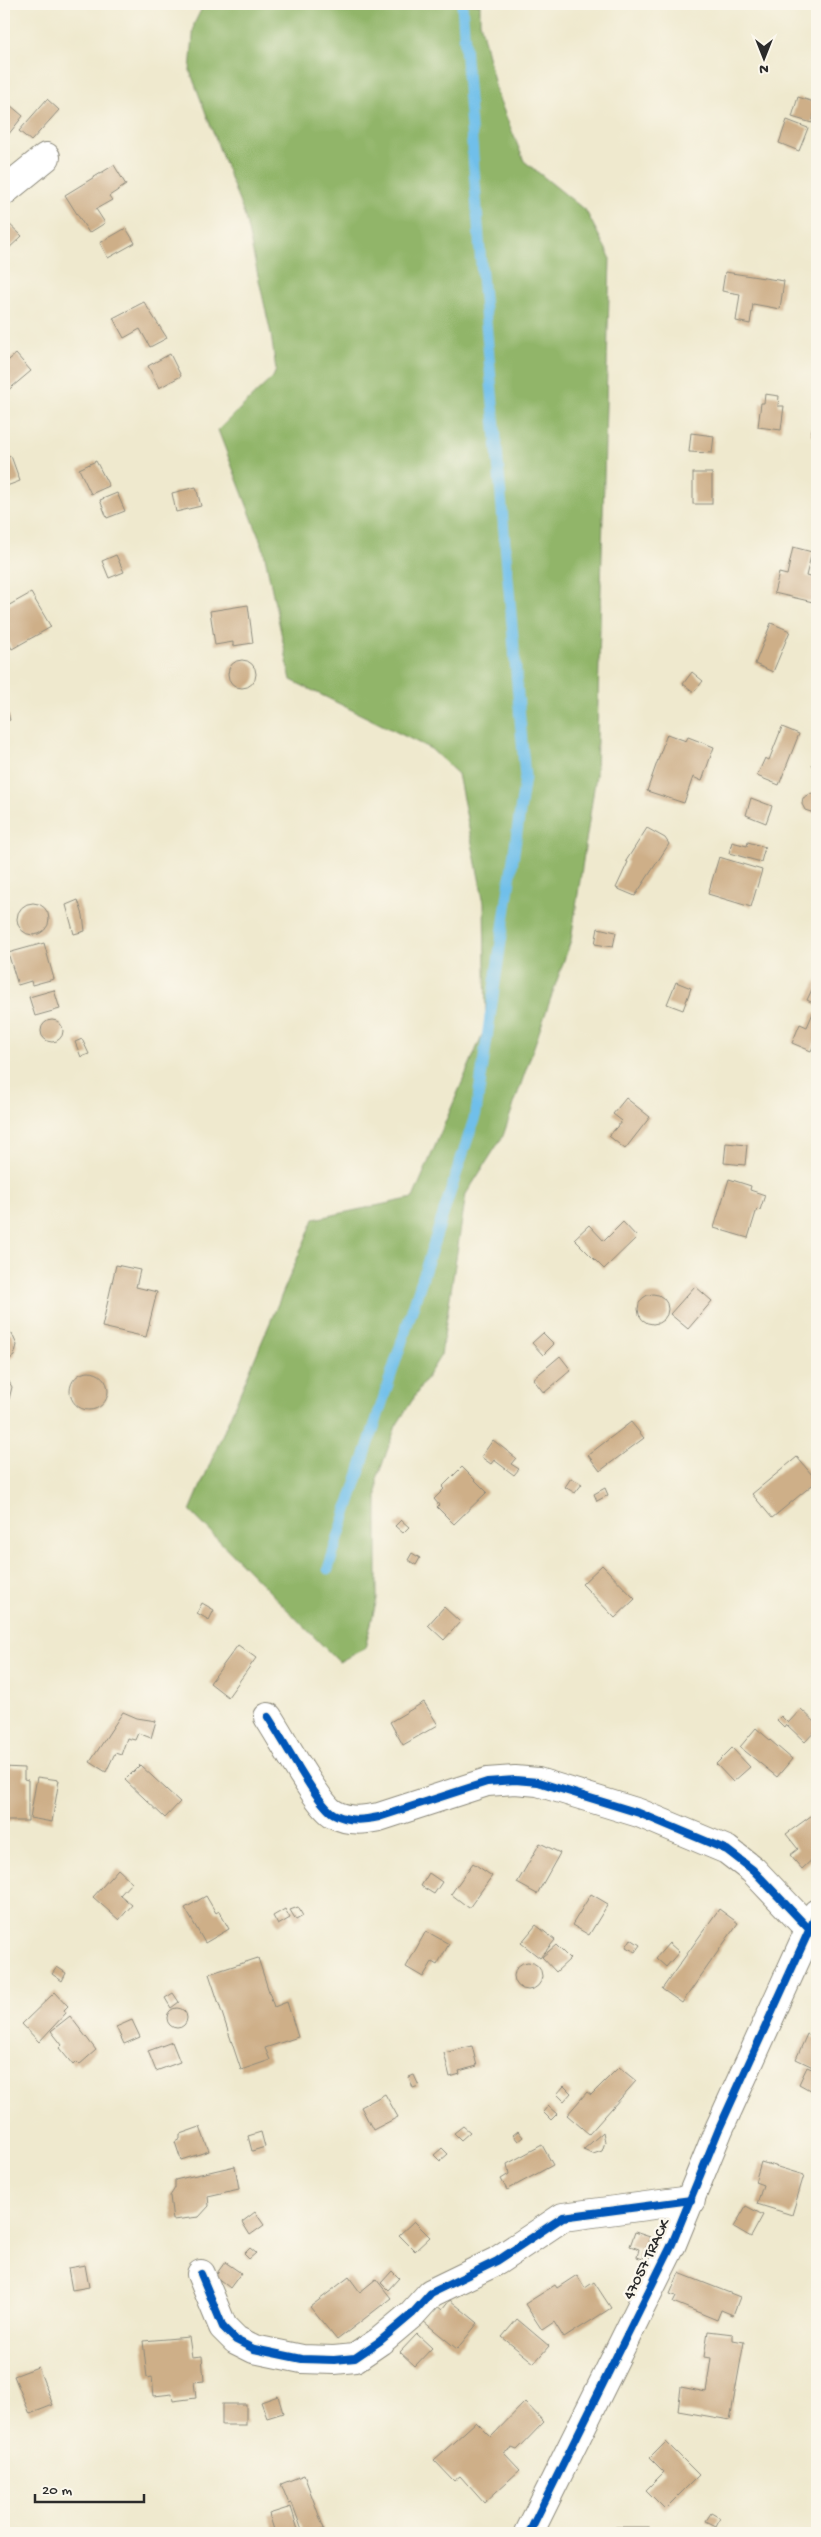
<svg xmlns="http://www.w3.org/2000/svg" width="821" height="2537" viewBox="0 0 821 2537" font-family="'Gochi Hand',sans-serif">
<rect width="100%" height="100%" fill="#fbf7ec"/>
<filter id="ink" filterUnits="userSpaceOnUse"><feTurbulence type="fractalNoise" baseFrequency=".02" numOctaves="2"/><feDisplacementMap in="SourceGraphic" scale="10" xChannelSelector="R" yChannelSelector="G"/><feConvolveMatrix kernelMatrix="1 2 1 2 8 2 1 2 1" color-interpolation-filters="sRGB"/></filter>
<filter id="wash" filterUnits="userSpaceOnUse"><feTurbulence type="fractalNoise" baseFrequency=".0096" numOctaves="4" result="noise"/><feDisplacementMap in="SourceGraphic" scale="20" xChannelSelector="R" yChannelSelector="G"/><feGaussianBlur stdDeviation="1.12" result="paint"/><feColorMatrix in="noise" values="0 0 0 0 0 0 0 0 0 0 0 0 0 0 0 0 0 1.4 0 .05"/><feComposite in="paint" operator="in"/></filter>
<g filter="url(#wash)">
<rect width="100%" height="100%" fill="#efe9ce"/>
<!-- forest -->
<path fill="#91b569" stroke="#5e704a" d="M204,4H480V22L497,94L524,161L586,211L610,257L596,775L571,940L503,1136L466,1194L441,1355L396,1426L377,1479V1599L365,1648L339,1662L190,1511L314,1219L413,1198L486,1026L484,903L458,774L431,749L291,680L263,547L218,430L273,377L276,370L271,334L245,217L190,71L194,24Z"/>
<g fill="none" stroke-linecap="round" stroke-linejoin="round">
<!-- stream -->
<path stroke="#6fbfea" stroke-width="11" d="M328,1569L476,1113L525,777L480,252L462,4"/>
</g>
<g id="blocks">
<!-- building -->
<g fill="#ceaf88">
<path d="M798,97L817,103L812,123L792,117Z"/>
<path d="M47,99L59,110L31,141L19,131Z"/>
<path d="M4,100L23,116L8,135L4,132Z"/>
<path d="M787,120L808,128L799,151L779,143Z"/>
<path d="M114,165L126,185L109,196L112,200L96,209L105,223L89,233L65,195Z"/>
<path d="M7,222L22,236L6,251L4,249V225Z"/>
<path d="M126,228L135,243L108,258L100,243Z"/>
<path d="M725,272L784,281L780,309L753,304L750,324L736,321L740,294L722,291Z"/>
<path d="M144,302L167,338L150,347L140,329L124,338L113,318Z"/>
<path d="M16,354L31,371L6,392L4,390V364Z"/>
<path d="M170,354L181,376L159,388L148,366Z"/>
<path d="M765,394L779,396L778,406H784L781,430L758,427L761,403H764Z"/>
<path d="M816,410L817,411V436L811,435Z"/>
<path d="M691,433L714,436L712,453L689,452Z"/>
<path d="M11,456L20,481L4,487V459Z"/>
<path d="M96,461L109,486L91,494L79,469Z"/>
<rect x="693" y="473" width="19" height="31"/>
<path d="M196,487L201,506L176,512L172,493Z"/>
<path d="M117,493L125,511L107,518L100,500Z"/>
<path d="M793,547L812,552L806,576L817,579L813,602L774,593L779,573L787,575Z"/>
<path d="M116,555L124,572L109,578L102,561Z"/>
<path d="M31,593L51,627L12,649L4,634V608Z"/>
<path d="M248,605L253,643L233,646V642L215,645L210,611Z"/>
<path d="M771,623L790,631L773,672L755,664Z"/>
<circle cx="242" cy="674" r="14"/>
<path d="M692,672L703,681L694,692L683,684Z"/>
<path d="M4,700L10,720L4,722Z"/>
<path d="M782,727L799,734L779,785L757,776L765,758L769,760Z"/>
<path d="M667,734L686,741L688,737L714,747L702,781L693,777L684,803L647,791Z"/>
<path d="M817,753V767L812,765Z"/>
<path d="M812,793L817,795V812L814,813L805,810L802,804L803,798Z"/>
<path d="M751,798L772,806L766,823L746,815Z"/>
<path d="M647,828L665,838L669,844L635,896L616,888L628,862L626,861Z"/>
<path d="M732,842L747,846L748,842L765,847L761,862L729,853Z"/>
<path d="M719,857L762,870L751,907L708,894Z"/>
<path d="M78,900L83,915L85,931L74,934L66,905Z"/>
<circle cx="33" cy="919" r="16"/>
<path d="M598,928L616,932L613,947L595,944Z"/>
<path d="M44,943L54,979L32,985L31,981L18,985L8,953Z"/>
<path d="M817,979V1005L807,1000Z"/>
<path d="M676,982L691,988L683,1010L667,1004Z"/>
<path d="M54,990L60,1009L35,1016L29,997Z"/>
<path d="M813,1013L817,1014V1038L811,1051L792,1043L800,1024L807,1027Z"/>
<circle cx="52" cy="1031" r="11"/>
<path d="M82,1039L89,1054L81,1057L75,1042Z"/>
<path d="M626,1098L650,1117L625,1149L609,1136L622,1121L613,1114Z"/>
<path d="M726,1143L747,1145L745,1165L724,1163Z"/>
<path d="M729,1179L751,1186L750,1190L765,1195L760,1210L757,1209L748,1238L714,1228Z"/>
<path d="M623,1222L637,1237L604,1269L574,1239L589,1225L604,1241Z"/>
<path d="M116,1265L140,1270L136,1287L157,1292L146,1337L102,1327Z"/>
<path d="M695,1286L712,1301L688,1329L670,1314Z"/>
<circle cx="653" cy="1309" r="15"/>
<path d="M4,1329L12,1334L17,1345L14,1356L4,1363Z"/>
<path d="M543,1333L554,1344L543,1355L532,1343Z"/>
<path d="M560,1356L571,1370L544,1393L533,1379Z"/>
<circle cx="89" cy="1391" r="19"/>
<path d="M4,1373L12,1387L9,1399L4,1405Z"/>
<path d="M631,1422L644,1438L600,1471L588,1455Z"/>
<path d="M493,1440L516,1458L511,1464L519,1469L514,1475L494,1460L491,1464L481,1457Z"/>
<path d="M797,1457L817,1481L772,1518L752,1494Z"/>
<path d="M462,1467L487,1492L454,1524L437,1507L439,1505L434,1499L444,1489L442,1487Z"/>
<path d="M571,1478L582,1484L575,1493L565,1487Z"/>
<path d="M605,1488L608,1495L597,1501L594,1494Z"/>
<path d="M401,1520L409,1527L403,1533L395,1526Z"/>
<path d="M412,1553L420,1558L416,1565L408,1560Z"/>
<path d="M602,1565L635,1599L615,1618L582,1584Z"/>
<path d="M202,1603L214,1610L209,1620L197,1613Z"/>
<path d="M444,1607L460,1622L444,1640L428,1625Z"/>
<path d="M238,1645L256,1658L228,1697L210,1683Z"/>
<path d="M424,1702L438,1725L403,1745L390,1722Z"/>
<path d="M801,1709L817,1724V1729L805,1742L786,1724L784,1727L777,1720L781,1716L788,1723Z"/>
<path d="M123,1712L137,1718L156,1721L151,1738L138,1733L135,1740L127,1738L121,1755L115,1753L106,1772L90,1762Z"/>
<path d="M756,1728L792,1759L777,1777L740,1747Z"/>
<path d="M732,1748L750,1767L733,1782L716,1764Z"/>
<path d="M140,1765L180,1802L165,1818L125,1780Z"/>
<path d="M4,1767L24,1768V1779L28,1780V1821H4Z"/>
<path d="M37,1777L59,1780L52,1822L30,1818Z"/>
<path d="M817,1805V1855L802,1869L790,1855L798,1849L786,1834L815,1813L812,1809Z"/>
<path d="M540,1843L560,1853L537,1894L517,1883Z"/>
<path d="M473,1863L492,1876L469,1908L451,1894Z"/>
<path d="M118,1869L132,1882L120,1895L132,1905L119,1920L93,1897Z"/>
<path d="M429,1873L442,1882L434,1894L421,1886Z"/>
<path d="M591,1894L608,1904L589,1935L572,1925Z"/>
<path d="M206,1896L216,1913L219,1911L229,1929L205,1943L185,1908Z"/>
<path d="M298,1907L303,1916L296,1920L290,1910Z"/>
<path d="M285,1909L290,1918L278,1925L273,1916Z"/>
<path d="M719,1909L738,1923L682,2003L662,1989Z"/>
<path d="M536,1925L555,1940L540,1958L521,1943Z"/>
<path d="M426,1931L449,1944L437,1965L432,1962L423,1977L406,1967Z"/>
<path d="M631,1939L640,1945L635,1952L626,1947Z"/>
<path d="M669,1943L679,1952L666,1967L656,1958Z"/>
<path d="M556,1945L570,1959L556,1972L542,1957Z"/>
<path d="M258,1958L274,2007L287,2002L298,2037L265,2048L270,2060L241,2070L209,1974Z"/>
<circle cx="528" cy="1976" r="14"/>
<path d="M57,1967L66,1973L62,1981L52,1974Z"/>
<path d="M55,1992L68,2006L64,2010L66,2013L39,2042L22,2024Z"/>
<path d="M173,1993L179,2002L171,2008L165,1998Z"/>
<circle cx="177" cy="2018" r="10"/>
<path d="M70,2016L96,2050L79,2065L76,2062L73,2065L59,2048L62,2045L51,2031Z"/>
<path d="M132,2020L140,2037L124,2044L116,2027Z"/>
<path d="M807,2034L817,2039V2069L796,2059Z"/>
<path d="M172,2042L180,2062L156,2071L148,2051Z"/>
<path d="M472,2046L477,2066L459,2071L460,2074L450,2077L444,2053Z"/>
<path d="M619,2067L636,2081L589,2134L567,2115L587,2092L591,2095Z"/>
<path d="M807,2067L817,2071V2094L799,2084Z"/>
<path d="M414,2075L419,2086L413,2088L409,2077Z"/>
<path d="M564,2086L571,2093L564,2101L557,2094Z"/>
<path d="M385,2094L398,2117L373,2130L361,2107Z"/>
<path d="M548,2106L557,2114L551,2120L543,2112Z"/>
<path d="M463,2126L470,2132L461,2140L454,2133Z"/>
<path d="M200,2127L209,2151L181,2160L175,2142L180,2139V2134Z"/>
<path d="M518,2131L523,2137L518,2141L513,2135Z"/>
<path d="M261,2132L265,2147L252,2151L248,2136Z"/>
<path d="M603,2132L605,2142L602,2151L593,2154L583,2150Z"/>
<path d="M542,2145L553,2165L507,2190L501,2179L509,2174L507,2164Z"/>
<path d="M442,2148L448,2154L440,2161L434,2155Z"/>
<path d="M761,2162L804,2175L792,2215L757,2204L763,2185L755,2182Z"/>
<path d="M235,2166L239,2189L208,2196L209,2206L199,2217L173,2220L170,2196L175,2188V2180Z"/>
<path d="M746,2206L763,2215L751,2237L734,2227Z"/>
<path d="M255,2212L264,2225L250,2235L242,2222Z"/>
<path d="M414,2221L430,2237L415,2251L399,2235Z"/>
<path d="M635,2232L650,2237L643,2259L637,2257L639,2249L630,2246Z"/>
<path d="M250,2248L256,2253L249,2259L244,2254Z"/>
<path d="M225,2262L241,2273L230,2288L215,2276Z"/>
<path d="M85,2265L89,2287L72,2290L68,2268Z"/>
<path d="M392,2271L399,2278L388,2290L381,2283Z"/>
<path d="M679,2273L740,2297L733,2315L721,2310L717,2320L673,2302L676,2296L670,2294Z"/>
<path d="M577,2275L585,2288L594,2282L611,2308L564,2338L554,2322L542,2330L525,2304L555,2285L557,2288Z"/>
<path d="M349,2277L360,2292L376,2279L391,2298L337,2340L310,2307Z"/>
<path d="M450,2300L478,2323L457,2349L423,2321L436,2305L442,2310Z"/>
<path d="M517,2319L549,2346L534,2363L502,2337Z"/>
<path d="M708,2331L733,2334V2340L744,2342L730,2420L678,2411L681,2387L706,2392L711,2358L704,2357Z"/>
<path d="M417,2334L432,2348L415,2366L400,2352Z"/>
<path d="M189,2337L192,2357L202,2356L204,2381L194,2382L196,2398L173,2401L172,2394L154,2396L152,2377L147,2378L143,2341Z"/>
<path d="M38,2367L53,2405L30,2414L14,2376Z"/>
<path d="M278,2396L283,2413L267,2418L261,2402Z"/>
<path d="M525,2402L544,2422L517,2450L512,2448L504,2453L520,2470L484,2503L460,2476L454,2481L434,2460L476,2422L491,2437Z"/>
<rect x="222" y="2404" width="24" height="21"/>
<path d="M666,2442L699,2475L665,2509L646,2490L664,2472L650,2458Z"/>
<path d="M304,2475L324,2529L313,2533H303L292,2503L289,2504L281,2484Z"/>
<path d="M291,2507L299,2533H283L282,2530L275,2533L269,2514Z"/>
<path d="M711,2513L720,2518L716,2526L706,2521Z"/>
<rect x="616" y="2527" width="33" height="6"/>
<path d="M716,2528L717,2533H707L706,2530Z"/>
</g>
</g>
</g>
<g filter="url(#ink)">
<use href="#blocks" fill-opacity="0" stroke="#8d8a7c" stroke-width="1"/>
<g fill="none" stroke-linecap="round" stroke-linejoin="round">
<defs>
<g id="street">
<path d="M4,191L46,157"/>
<path d="M268,1717C281,1736 318,1806 334,1814C349,1822 364,1820 379,1817L487,1782L515,1780L538,1782L639,1813L727,1850L753,1870L809,1929"/>
<path d="M201,2274L223,2327L236,2340L254,2349L302,2359L334,2360L355,2358L380,2341L412,2314L431,2293L497,2261L563,2217L691,2200"/>
<path d="M529,2533L672,2244L719,2129L817,1913"/>
</g>
</defs>
<!-- street casing -->
<use href="#street" stroke="#8d8a7c" stroke-width="30"/>
<!-- street -->
<use href="#street" stroke="#fff" stroke-width="28"/>
<defs>
<g id="cycleway">
<path d="M268,1717C281,1736 318,1806 334,1814C349,1822 364,1820 379,1817L487,1782L515,1780L538,1782L639,1813L727,1850L753,1870L809,1929"/>
<path d="M201,2274L223,2327L236,2340L254,2349L302,2359L334,2360L355,2358L380,2341L412,2314L431,2293L497,2261L563,2217L691,2200"/>
<path d="M529,2533L672,2244L719,2129L817,1913"/>
</g>
</defs>
<!-- cycleway casing -->
<use href="#cycleway" stroke="#fbf7ec" stroke-width="11"/>
<!-- cycleway -->
<use href="#cycleway" stroke="#0057b8" stroke-width="8"/>
</g>
</g>
<g text-anchor="middle" dominant-baseline="central" stroke-width="5" stroke-linejoin="round" paint-order="stroke">
<!-- street labels -->
<g font-size="16" fill="#2b2b2b" stroke="#fbf7ec">
<text transform="translate(648 2260) rotate(-64)">47057 TRACK</text>
</g>
</g>
<!-- margin -->
<rect width="821" height="2537" fill="none" stroke="#fbf7ec" stroke-width="20"/>
<!-- north arrow -->
<g transform="translate(764 58) rotate(180)" stroke="#fbf7ec" stroke-width="4" paint-order="stroke">
<path d="M0-4L9 19L0 12L-9 19Z" fill="#2b2b2b"/>
<text y="-8" font-size="14" font-weight="bold" text-anchor="middle" fill="#2b2b2b">N</text>
</g>
<!-- scale -->
<path d="M35 2494v8h109v-8" fill="none" stroke="#2b2b2b" stroke-width="2.5"/>
<text x="42" y="2494" font-size="15" fill="#2b2b2b" stroke="#fbf7ec" stroke-width="4" paint-order="stroke">20 m</text>
</svg>
